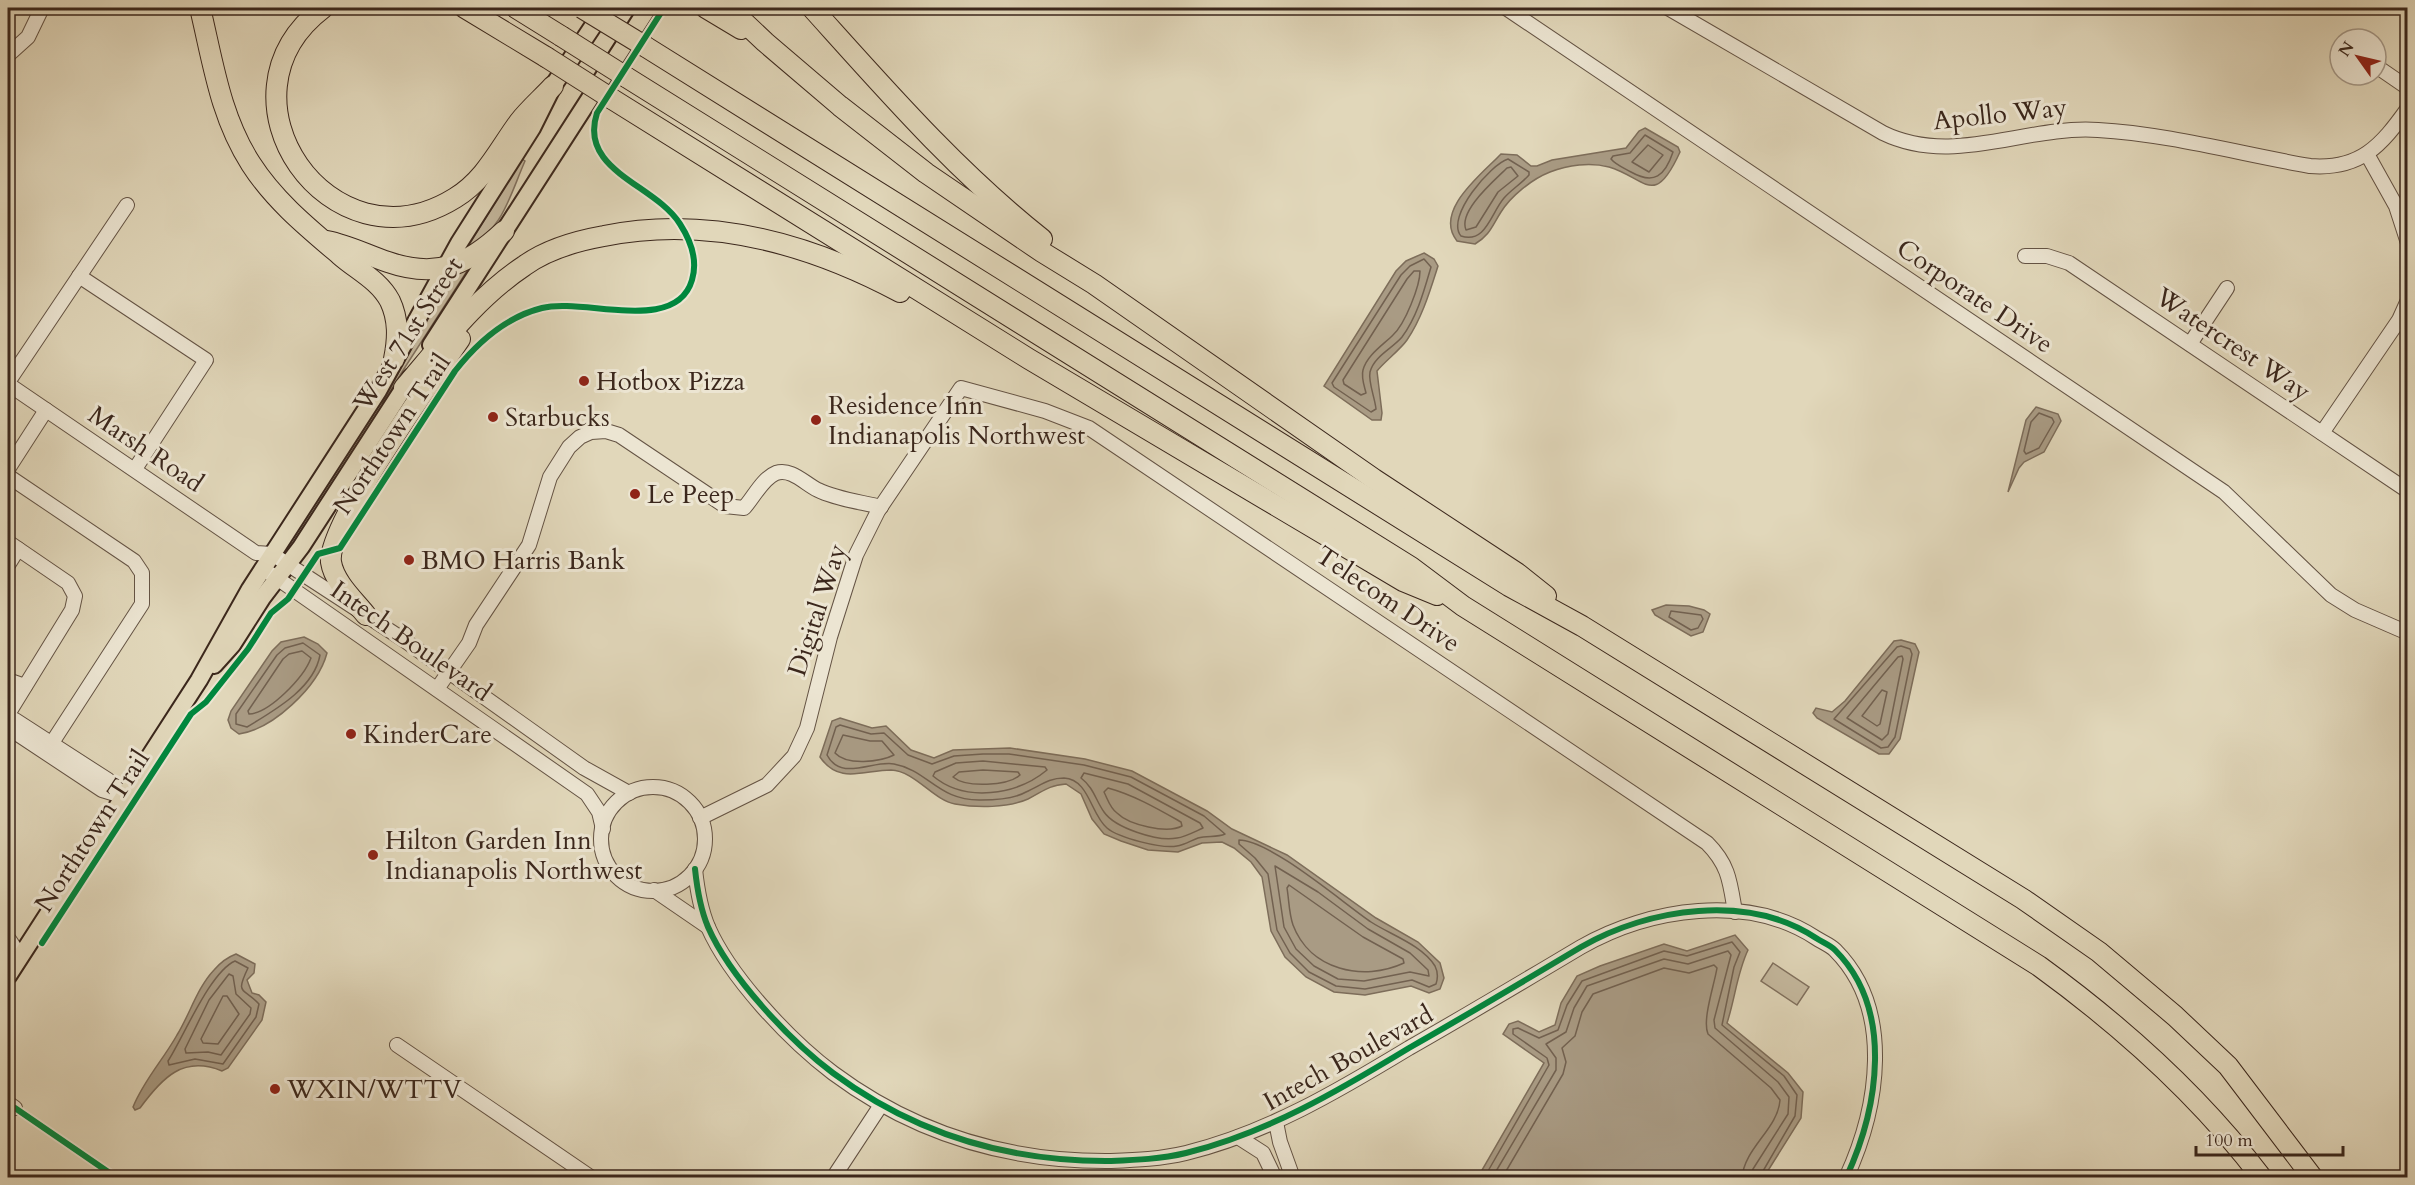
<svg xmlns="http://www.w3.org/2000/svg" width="2415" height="1185" viewBox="0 0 2415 1185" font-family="Cardo,serif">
<rect width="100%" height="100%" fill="#e1d7ba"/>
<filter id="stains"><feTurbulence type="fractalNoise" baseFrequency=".00333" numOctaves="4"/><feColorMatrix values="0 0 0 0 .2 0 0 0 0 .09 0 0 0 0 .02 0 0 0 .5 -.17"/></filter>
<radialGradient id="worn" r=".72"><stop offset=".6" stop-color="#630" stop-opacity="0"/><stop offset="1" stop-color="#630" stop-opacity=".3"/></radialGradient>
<!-- green -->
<g fill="#c5b99f" stroke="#80705e" stroke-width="1.5">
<path d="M522,159L525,161C510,195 502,232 467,248Z"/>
<path d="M468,268L467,271L382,403L451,276Z"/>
<path d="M1773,963L1809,987L1797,1005L1761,981Z"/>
</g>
<!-- water -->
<g fill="#a99b84" stroke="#7d6d5a" stroke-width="1.5">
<path d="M1645,128L1678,147L1680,152C1654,209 1646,178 1609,167C1590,162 1568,165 1550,172C1532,179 1511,196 1501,212C1492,226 1490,235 1475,244L1457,241C1433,211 1482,174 1501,154L1517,155L1531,166H1537L1552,160L1626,148L1639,131Z"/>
<path d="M1424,253L1434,259L1438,266C1430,291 1422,318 1407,340C1400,350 1385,361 1377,371L1382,413L1381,420H1372L1324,386L1396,271L1406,261Z"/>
<path d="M2036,407L2058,414L2061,421L2044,452L2024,462L2019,468L2008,492L2026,420Z"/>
<path d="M1666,605L1689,606L1704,610L1710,614L1703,632L1691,636L1655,615L1652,610Z"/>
<path d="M304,637L318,644L327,653C318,687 273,729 239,734L231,728L228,720L231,711L272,651L281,642Z"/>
<path d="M1901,640L1915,644L1919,652L1900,739L1889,754H1879L1817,718L1813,713L1816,708L1832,712L1845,701L1894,641Z"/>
<path d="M840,718L872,728L886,726L911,750L934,758L953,750L1010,748L1085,759L1132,771L1207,811L1232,829L1287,855L1376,918L1418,942L1440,963L1444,978L1440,989L1429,993L1411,986L1365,995L1334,992L1306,977L1285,957L1271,931L1262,877L1251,862L1234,848L1222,842L1202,843L1178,852L1148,850L1121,841L1104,834L1092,819L1081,794L1066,784C1047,786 1044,791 1028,799C1008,808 977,808 955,804C933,800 915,771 891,770C864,770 839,785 820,757L832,721Z"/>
<path d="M1735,935L1748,950C1737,973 1735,999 1727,1023L1788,1073L1803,1092L1801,1118L1764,1177H1478L1544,1063L1503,1034L1509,1024L1518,1021L1539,1032L1555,1025L1561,1003L1577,976L1600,966L1664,944L1687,951Z"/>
<path d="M236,954L255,964L254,973L247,980L252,993L259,995L266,1002L262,1020L228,1068L222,1071C183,1055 162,1078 140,1108L135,1110L133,1107C144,1080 163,1060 177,1035C190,1014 197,988 214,970C220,963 228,957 236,954Z"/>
</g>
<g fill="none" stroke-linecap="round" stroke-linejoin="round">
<!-- shore -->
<g stroke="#726150" stroke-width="1.5">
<path d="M1645,135L1673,152C1665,176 1654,185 1631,172C1624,168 1616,165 1611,159L1613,156L1630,153Z"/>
<path d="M1648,145L1663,155L1649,172L1632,162Z"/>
<path d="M1508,159L1529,172V175C1522,183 1511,190 1504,198C1491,213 1486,244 1461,236C1445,217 1491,164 1508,159Z"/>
<path d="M1511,167L1518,176L1498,192L1476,227L1466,230C1458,211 1494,181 1507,168Z"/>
<path d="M1424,259L1431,267C1424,291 1417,317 1402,337C1393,348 1374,356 1370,372C1368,382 1375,398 1376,409L1371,412L1334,387L1332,383L1401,275L1410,266Z"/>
<path d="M1420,271C1420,286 1405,324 1393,335C1383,345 1367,355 1363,370C1361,377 1364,385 1366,393L1361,395L1344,384L1343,380L1407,279L1414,271Z"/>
<path d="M2039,413L2052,418L2054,422L2039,448L2026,454L2024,451L2031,422Z"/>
<path d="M1671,611L1701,615L1703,619L1698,628L1691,630L1669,617Z"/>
<path d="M303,643L320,655C314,689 273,711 247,727L236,724V714L277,655L285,648Z"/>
<path d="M1901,646L1910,649L1912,654L1895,737L1888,747L1881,748L1834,719L1897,647Z"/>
<path d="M302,651L311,658C304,677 270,713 249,714L248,711L283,659L289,654Z"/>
<path d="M1898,657L1902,656L1903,659L1888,734L1882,740L1847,718Z"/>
<path d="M1882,690L1887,692L1880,724L1877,726L1862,716Z"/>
<path d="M840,725L871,734L884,733L908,755L932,764L954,756L983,754H1009L1084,765L1131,777L1204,816L1225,834C1217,838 1207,835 1198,838C1192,840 1184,845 1177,846C1162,849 1119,838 1107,828C1091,815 1089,779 1064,778C1048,778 1040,786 1026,792C1014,799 995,800 981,800C938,801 928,770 894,764C873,760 841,782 827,755L836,727Z"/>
<path d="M843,735L870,741H882L894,755C880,762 847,766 835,753Z"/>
<path d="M983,761L1045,767L1047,770C1017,795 965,803 933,776L935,772L956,763Z"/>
<path d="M983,770L1018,772L1020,775C1008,786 966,788 953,777L959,772Z"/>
<path d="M1084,773L1128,784L1200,823L1203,828C1196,831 1185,837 1177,838C1158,842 1115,828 1104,812C1095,799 1094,788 1081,778Z"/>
<path d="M1108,788C1134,795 1158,809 1181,822L1182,826C1167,834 1129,825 1117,813C1110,808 1108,800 1104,792Z"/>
<path d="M1239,840C1270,840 1343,903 1371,922C1391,935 1422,945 1435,966C1438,972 1438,978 1436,984L1429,987L1412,980L1365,989L1336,986L1309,972L1290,953L1277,930L1268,874L1255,858L1239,844Z"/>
<path d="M1275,866L1318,892L1368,929L1410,953L1428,970L1429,976L1410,972L1364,981L1338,979L1314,966L1296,949L1284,927Z"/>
<path d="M1289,885L1363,937L1403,959L1404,963C1363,982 1310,970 1293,925C1289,914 1289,900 1287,888Z"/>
<path d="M235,961L248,968C235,995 243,987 259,1004L256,1017L223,1064L195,1059L169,1065L168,1061C184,1036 210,972 235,961Z"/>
<path d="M229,974L233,976L236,994L251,1008L250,1014L221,1055L208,1052L186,1053L185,1049L209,1000Z"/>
<path d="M223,996H227L239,1014L218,1044L203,1043L201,1039Z"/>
<path d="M1484,1178L1549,1065L1547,1058L1513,1034V1029L1518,1028L1539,1038L1558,1030L1567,1005L1582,981L1664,951L1687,956L1732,942L1740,952L1734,967L1722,1025L1784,1076L1797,1095L1795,1116L1759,1178"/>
<path d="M1492,1178L1556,1070V1058L1546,1044L1566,1032L1574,1008L1587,986L1664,959L1688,964L1728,951L1731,955L1714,1020L1715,1028L1778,1082L1789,1097L1788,1114L1753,1169L1751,1178"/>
<path d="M1502,1178L1563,1074L1566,1062L1562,1048L1575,1036L1582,1012L1593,994L1664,968L1689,973L1714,965L1717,968C1714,986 1702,1020 1708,1034L1771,1088L1780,1100C1778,1129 1744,1148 1742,1178"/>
</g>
<defs>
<g id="minor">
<path d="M1506,8L2224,492L2331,595L2355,610L2408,633"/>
<path d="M1668,8L1883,133C1953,167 2025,125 2098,130C2168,134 2241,154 2310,166C2360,170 2381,146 2408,108"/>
<path d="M8,55L28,37L42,8"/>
<path d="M2376,66L2408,88"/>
<path d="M2367,154L2396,206L2408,243"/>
<path d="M2025,256H2047L2069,263L2408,491"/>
<path d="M79,276L206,360L135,469"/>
<path d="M2190,344L2227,288"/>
<path d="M8,382L127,205"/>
<path d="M8,384L256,553L272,554L404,640L584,768L629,793"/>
<path d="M2322,433L2399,320L2408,300"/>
<path d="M8,469L46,410"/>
<path d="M8,476L134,561L142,573V604L46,752"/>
<path d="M8,542L68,583L75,596L72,610L8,714"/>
<path d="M8,565L18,549"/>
<path d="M271,574L587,794L599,812L603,829"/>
<path d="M8,680L25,686"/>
<path d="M437,689L469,643L476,625L529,545L550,477L569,447L580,437L591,432L606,431L619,435L725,506L744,508C753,498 763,478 776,473C792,468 805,484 818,490C836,499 861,502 881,507"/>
<path d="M8,719L15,720L108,780L125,796"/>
<path d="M8,724L10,729L102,790L122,796"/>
<circle cx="653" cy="839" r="52"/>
<path d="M700,818L767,785L794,756L807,728L830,637L856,555L878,511L961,388L1045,411L1089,428L1707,843C1729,865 1730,882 1735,912"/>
<path d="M695,869C697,888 700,908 708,927C730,977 789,1040 833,1073C915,1134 1010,1162 1111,1161C1136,1160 1161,1159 1186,1153C1267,1133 1338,1091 1409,1048C1467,1015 1524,981 1581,947C1649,908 1748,893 1816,938C1822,942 1830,945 1835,950C1895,1010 1878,1109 1846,1178"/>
<path d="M654,890L708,927"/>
<path d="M8,938L20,956"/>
<path d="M397,1045L592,1178"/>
<path d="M8,1103L15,1108"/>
<path d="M1276,1122L1280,1142L1293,1178"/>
<path d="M1238,1137L1263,1153L1275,1178"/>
<path d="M833,1178L881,1105"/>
</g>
<g id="major">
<path d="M431,345L648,8"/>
<path d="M214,665L232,645L262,598L301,547L411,377"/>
<path d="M8,976L199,680L250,589L378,391L459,243L532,128L553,86L605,8"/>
</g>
<g id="highway">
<path d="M200,8C213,62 220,116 251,164C274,200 307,227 340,255C357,270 379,280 390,301C399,320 398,339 394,359"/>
<path d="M323,8C206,97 331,275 455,198C485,180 499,149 519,122C529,109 542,98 553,86"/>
<path d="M465,8L546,57"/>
<path d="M516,8L561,36"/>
<path d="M706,8L741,29"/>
<path d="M729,8L765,42L840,106L926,173L1042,252L1094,284L1374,479L1517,573L1546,596"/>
<path d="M812,8C885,89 956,171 1042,239"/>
<path d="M646,47L1509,586L1582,626L2023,899L2099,952L2175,1016L2228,1066L2313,1178"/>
<path d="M626,77L1411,567L1463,606L2039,966C2123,1027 2199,1095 2262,1178"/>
<path d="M612,99L1029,359L1403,581L1437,595"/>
<path d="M327,241C348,245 367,255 388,262C437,279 468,265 504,231"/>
<path d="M404,388C441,345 476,298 524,266C547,249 576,241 604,236C708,215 808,243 900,292"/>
<path d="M366,615C354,600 334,582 331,562C326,527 435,376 460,339"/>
</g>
</defs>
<!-- minor casing -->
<use href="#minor" stroke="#645344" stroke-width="16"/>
<!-- major casing -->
<use href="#major" stroke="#3b271c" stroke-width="20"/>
<!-- highway casing -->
<use href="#highway" stroke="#3b271c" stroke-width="22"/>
<!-- minor -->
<use href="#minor" stroke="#ece5d2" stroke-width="14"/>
<!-- major -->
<use href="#major" stroke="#e1d7ba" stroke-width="16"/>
<!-- highway -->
<use href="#highway" stroke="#e1d7ba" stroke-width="20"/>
<defs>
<g id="highway-bridge">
<path d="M582,8L646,47"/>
<path d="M561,36L626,77"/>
<path d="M546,57L612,99"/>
</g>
</defs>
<!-- highway-bridge casing -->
<use href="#highway-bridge" stroke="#3b271c" stroke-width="22" stroke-linecap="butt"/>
<!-- highway-bridge -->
<use href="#highway-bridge" stroke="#e1d7ba" stroke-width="20"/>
<defs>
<g id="cycleway">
<path d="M695,869C697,888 700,908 708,927C730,977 789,1040 833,1073C915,1134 1010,1162 1111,1161C1136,1160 1161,1159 1186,1153C1267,1133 1338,1091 1409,1048C1467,1015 1524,981 1581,947C1649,908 1748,893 1816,938C1822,942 1830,945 1835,950C1895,1010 1878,1109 1846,1178"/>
<path d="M42,943L191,714L206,702L248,649L271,613L288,599L318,554L340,548L455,371C477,343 506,317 542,308C583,297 676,335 692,280C698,260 691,241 680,224C655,184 578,171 597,113L664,8"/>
<path d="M15,1108L117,1178"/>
</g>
</defs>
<!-- cycleway casing -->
<use href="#cycleway" stroke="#ece5d2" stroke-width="10"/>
<!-- cycleway -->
<use href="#cycleway" stroke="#00873e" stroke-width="6"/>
</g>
<!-- markers -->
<g fill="#8f2418" stroke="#ece5d2" stroke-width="2">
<circle cx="584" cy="381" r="6"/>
<circle cx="493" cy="417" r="6"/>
<circle cx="816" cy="420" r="6"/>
<circle cx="635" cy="494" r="6"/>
<circle cx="409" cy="560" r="6"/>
<circle cx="351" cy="734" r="6"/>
<circle cx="373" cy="855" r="6"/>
<circle cx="275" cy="1089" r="6"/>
</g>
<g text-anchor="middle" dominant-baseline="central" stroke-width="6" stroke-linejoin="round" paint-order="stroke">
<!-- street labels -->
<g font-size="26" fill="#3b271c" stroke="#ece5d2">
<text transform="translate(2000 114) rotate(-6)">Apollo Way</text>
<text transform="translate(1975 296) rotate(34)">Corporate Drive</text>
<text transform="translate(408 334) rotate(-57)">West 71st Street</text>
<text transform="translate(2233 344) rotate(34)">Watercrest Way</text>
<text transform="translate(392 434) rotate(-56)">Northtown Trail</text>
<text transform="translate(146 449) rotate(34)">Marsh Road</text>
<text transform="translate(1388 599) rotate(34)">Telecom Drive</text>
<text transform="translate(817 610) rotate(-72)">Digital Way</text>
<text transform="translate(411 641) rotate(35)">Intech Boulevard</text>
<text transform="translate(92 831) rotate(-57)">Northtown Trail</text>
<text transform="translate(1348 1058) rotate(-29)">Intech Boulevard</text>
</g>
<!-- poi labels -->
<g font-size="26" fill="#3b271c" stroke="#ece5d2" text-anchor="start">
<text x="596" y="381">Hotbox Pizza</text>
<text x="828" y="405">Residence Inn<tspan x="828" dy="30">Indianapolis Northwest</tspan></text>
<text x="505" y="417">Starbucks</text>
<text x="647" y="494">Le Peep</text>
<text x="421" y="560">BMO Harris Bank</text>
<text x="363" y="734">KinderCare</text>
<text x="385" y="840">Hilton Garden Inn<tspan x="385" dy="30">Indianapolis Northwest</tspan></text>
<text x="287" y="1089">WXIN/WTTV</text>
</g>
</g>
<!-- margin -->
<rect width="2415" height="1185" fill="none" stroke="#e1d7ba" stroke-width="30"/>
<rect x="9" y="9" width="2397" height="1167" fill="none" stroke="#3b271c" stroke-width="3"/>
<rect x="15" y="15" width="2385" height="1155" fill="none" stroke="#3b271c" stroke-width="1.5"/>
<!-- north arrow -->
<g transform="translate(2358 57) rotate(304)"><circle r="28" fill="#ece5d2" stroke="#a59989" stroke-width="1.5"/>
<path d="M0-4.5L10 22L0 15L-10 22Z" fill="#8f2418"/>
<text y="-9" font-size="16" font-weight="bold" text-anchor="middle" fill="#3b271c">N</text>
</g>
<!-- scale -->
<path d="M2196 1146v9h147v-9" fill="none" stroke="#3b271c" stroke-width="3"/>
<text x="2205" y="1146" font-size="18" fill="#3b271c" stroke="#ece5d2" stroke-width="4.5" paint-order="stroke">100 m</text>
<rect width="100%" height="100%" filter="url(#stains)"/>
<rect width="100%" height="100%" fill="url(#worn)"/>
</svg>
